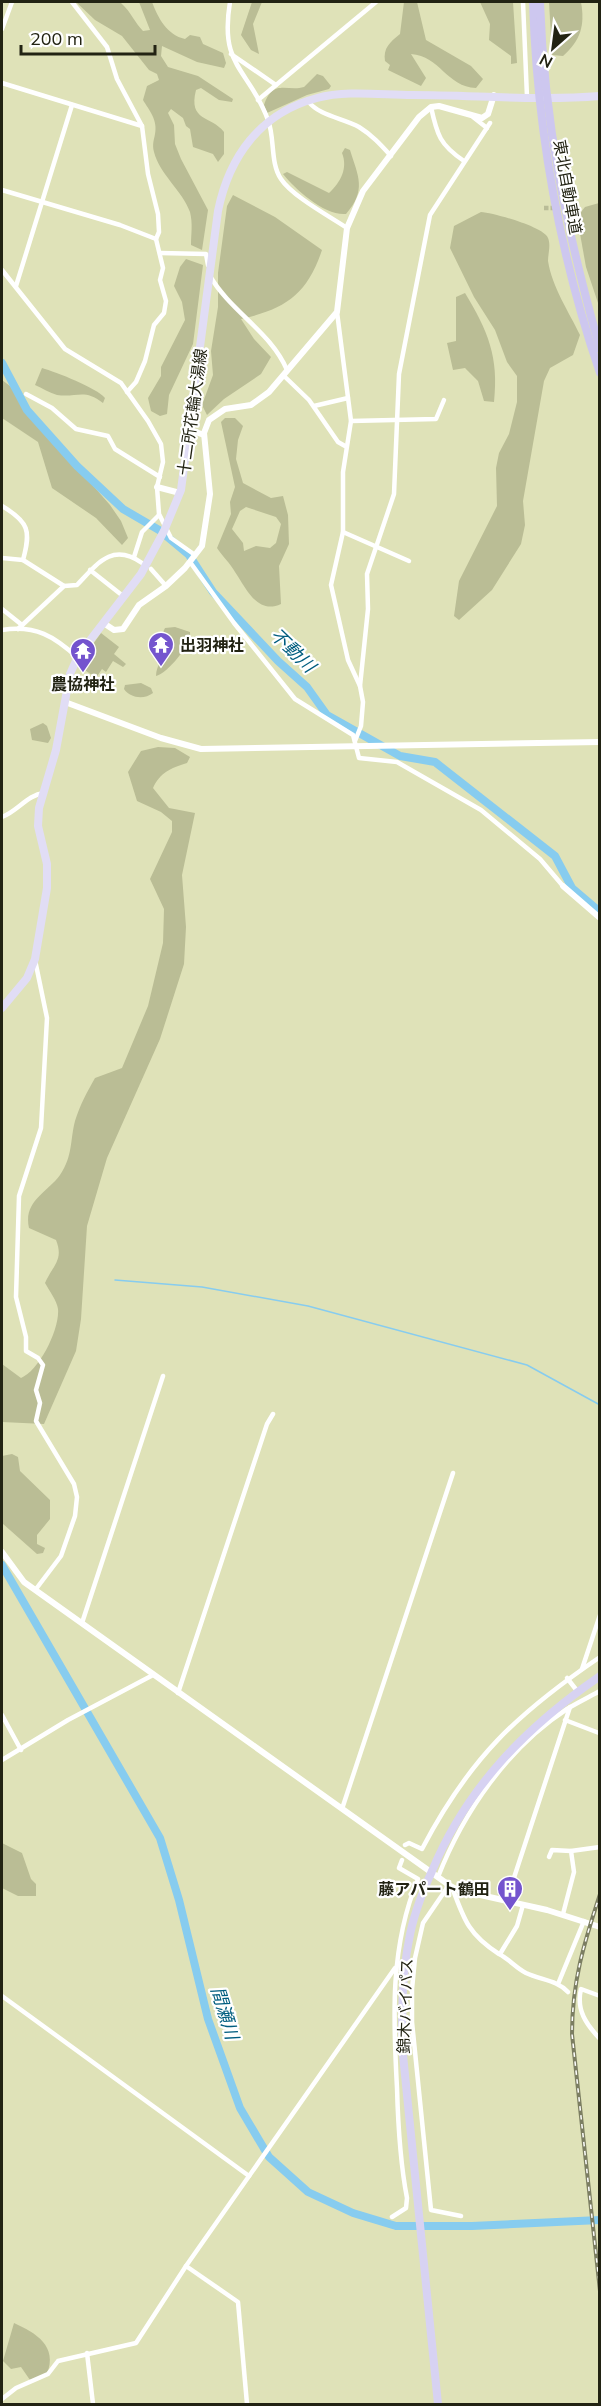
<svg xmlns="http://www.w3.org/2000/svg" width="601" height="2406" viewBox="0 0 601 2406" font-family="Mulish,'Noto Sans JP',sans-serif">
<rect width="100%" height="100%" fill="#dfe2b8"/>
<!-- green -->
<g fill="#babd95" fill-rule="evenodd">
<path d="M76,2L121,3C132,13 134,22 143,31L150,30L139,2H152C158,18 167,35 185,39L190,35L200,37L203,44L223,53L226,63L224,68L197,62L162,46L161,56L168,67L198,76L233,99L232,102L219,100L201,88L196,90C188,122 211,115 224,132V154L218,162L213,154L193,147L190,129L186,126L183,118L171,109L168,113L174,125L175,144L181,159L208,210L202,250L191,245C191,234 193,224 190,212C182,190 160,175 154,152C152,144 154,140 155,134C158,120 149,110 143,100L147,86L159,80L157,74L149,70L122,36L95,20Z"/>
<path d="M252,2H262L253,24L259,54L251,50L241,35Z"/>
<path d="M404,2H417L426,40L471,66L483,79L476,88C447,87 440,56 411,54L426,78L421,86L388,70L390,65L385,61C383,48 390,42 400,34Z"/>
<path d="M480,2H513L517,63L511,64V56L489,40L490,24Z"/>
<path d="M549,2H581C585,25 581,40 563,56L552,55Z"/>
<path d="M317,74L323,76L331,86L329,89L307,95L267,113L264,105C273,78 287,92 304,87Z"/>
<path d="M345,148L350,150C358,176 367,190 346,214C325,216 296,190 283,174L287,172L329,193C341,182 348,168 342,153Z"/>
<path d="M233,195L275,217L322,250C307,295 285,309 241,319L254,339L271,357L261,374L224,399L207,415L202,405L213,375L211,351L218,307V273L227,206Z"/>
<path d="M599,203H600L599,306L586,267L577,217L585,207Z"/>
<path d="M481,212C494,213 544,227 548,238C551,245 548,254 548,261C552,287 569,312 580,335L573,355L550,368L544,381L523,501L525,525L521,544L492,590L459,620L454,616L459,581L497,506L496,468L499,453L509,434L517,402V376L507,362L495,330L474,297L450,248L454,226Z"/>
<path d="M186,259L203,265L193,344L169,395L167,414L160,416L151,411L148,398L161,376V367L185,320L182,302L174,286L180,267Z"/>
<path d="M465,293C488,331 499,357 494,402L484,401L478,381L465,368L453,370L447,343L456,341V297Z"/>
<path d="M42,368C56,372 97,388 105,398L103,403C84,388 77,398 57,395C50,393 42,388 35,385Z"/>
<path d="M2,380L10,386L25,408L110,505L121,521L128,538L122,545L96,518L52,488L38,442L2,418Z"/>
<path d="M225,418H235L243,426L238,440L236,459L243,483L271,498L283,496L288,515L289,544L279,566L281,604C257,615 246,588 235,572C230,563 223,557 217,548L231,514L230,502L235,487L221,422ZM246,507L276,517L281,524L276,543L270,548L256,546L244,551L243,543L232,529L240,511Z"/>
<path d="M175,627L190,632C192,644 167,674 156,676C156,665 164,658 164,647C164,640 161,635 165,628Z"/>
<path d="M101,633L119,647L114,654L126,664L123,667L113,661L106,672L102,669L96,678L78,665Z"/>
<path d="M141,683L151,688L153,693C144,700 130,698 124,689L125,685Z"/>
<path d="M43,723L47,726L51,738L48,743L32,740L30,729Z"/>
<path d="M158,747L175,748L190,757L187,763C170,768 160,773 153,788L169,808L195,813L182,875L186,927L184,964L160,1039L107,1158L87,1226L81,1319L76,1351L44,1424L2,1422V1364L21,1378C39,1371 60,1329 58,1309C57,1301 49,1290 45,1283C53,1265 64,1260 56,1240L29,1228C23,1201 47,1193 60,1175C73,1156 70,1140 75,1121C80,1105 87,1092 95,1078L122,1068L148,1006L163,943L164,909L150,879L172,832V821L161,812L137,801L128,772L141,751Z"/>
<path d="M12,1454L18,1457L20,1471L50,1500V1519L37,1535V1544L45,1548L43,1553L37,1554L2,1523V1456Z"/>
<path d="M2,1843L22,1853L31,1879L36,1884V1896H18L2,1888Z"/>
<path d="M14,2323C36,2333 58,2346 47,2374L30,2380L21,2367L11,2369L3,2361Z"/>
</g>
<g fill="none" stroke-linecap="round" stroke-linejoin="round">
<!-- stream -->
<path stroke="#87ccef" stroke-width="1.5" d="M115,1280L202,1287L308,1306L527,1365L600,1405"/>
<!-- river -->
<g stroke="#87ccef" stroke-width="8">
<path d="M2,363L27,410L77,466L123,509L159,530L189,555L213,592L278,661L307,687L327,715L400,756L435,762L555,856L572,888L600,912"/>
<path d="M2,1565L160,1838L179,1900L208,2019L240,2108L269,2157L308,2192L353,2213L396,2226H472L600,2220"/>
</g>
<!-- minor-tunnel -->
<path stroke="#b9bc97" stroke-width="4.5" stroke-dasharray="4.5 2" stroke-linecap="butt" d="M544,208H557"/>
<!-- minor -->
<g stroke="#fff" stroke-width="4.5">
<path d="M72,2L107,47L117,79L142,126L148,174L158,214L159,232L156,239L163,268L160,280L166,301L164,313L154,325L145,361L136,382L127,392"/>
<path d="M230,2C219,68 249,68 268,120C275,138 270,163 281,179C292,196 329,216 347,228"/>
<path d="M523,2L527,97"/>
<path d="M2,29L12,2"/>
<path d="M231,54L276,85"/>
<path d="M2,83L142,126"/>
<path d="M258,100L376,2"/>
<path d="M308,101C319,116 343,118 359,127C372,135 381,145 391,156"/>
<path d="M431,107C437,135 440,145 464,161"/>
<path d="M473,117L487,128"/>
<path d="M2,190L120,225L156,239"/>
<path d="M160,253L206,254L208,265"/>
<path d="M2,270L65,349L121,383L148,421L161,444L163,462L157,487L159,514L171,538L195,555"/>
<path d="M210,276C231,312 271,332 287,370"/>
<path d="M16,286L72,105"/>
<path d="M337,312L351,421L343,472V532L331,585L348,660L360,686L363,702L361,726L355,741"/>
<path d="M283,375L309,400L338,442L345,446"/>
<path d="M26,394L52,408L76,429L108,436L115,449L160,477"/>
<path d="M314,406L348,398"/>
<path d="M351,421L436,419L444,400"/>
<path d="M2,506C29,522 31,531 23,560"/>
<path d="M343,532L409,561"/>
<path d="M134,557L142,532L159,515"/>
<path d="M2,558L23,560L64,586"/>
<path d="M190,562L234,623L295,699L353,735L359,758L397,762L481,810L540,859L563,886"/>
<path d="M151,569L166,586"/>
<path d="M90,570L123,596"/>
<path d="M2,609L22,625"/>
<path d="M18,629L64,586L77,585C97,564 112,542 142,563"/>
<path d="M2,630C36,625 54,636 78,658"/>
<path d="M360,686L368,609L367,574L394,494L399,374L430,215L490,123"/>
<path d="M2,817C18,811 27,795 44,793"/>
<path d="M35,960L47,1018L41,1128L19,1196L16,1297L26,1337V1351L38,1358L43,1365L36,1390L40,1403L36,1421L74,1484L77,1497L75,1516L61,1556L36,1589"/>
<path d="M82,1623L163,1376"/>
<path d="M582,1669L600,1615"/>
<path d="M567,1678L578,1692"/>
<path d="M178,1693L267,1424L273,1414"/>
<path d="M2,1715L21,1750"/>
<path d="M565,1720L599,1733"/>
<path d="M2,1760L68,1720L153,1675"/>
<path d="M342,1809L453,1473"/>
<path d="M405,1845L409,1843L422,1849C469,1759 516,1714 600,1657"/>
<path d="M571,1851L600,1847"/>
<path d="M549,1857L552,1850L571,1851L574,1872L563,1914"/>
<path d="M438,1877C463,1813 508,1747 567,1709C577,1703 589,1697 600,1691"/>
<path d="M449,1885L423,1923L415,1958L412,1989V2022L431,2210L461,2216"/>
<path d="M452,1887C464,1920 469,1935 499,1954C509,1959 516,1968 526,1973C541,1980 557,1980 568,1992"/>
<path d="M506,1902L570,1707"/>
<path d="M500,1954L517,1926L523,1905"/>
<path d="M558,1984L584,1921"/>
<path d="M2,1996L249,2176"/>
<path d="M600,1996L581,1989C576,2010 586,2024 600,2039"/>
<path d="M392,2217L406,2208L407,2198C400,2162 398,2124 397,2088C393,2016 390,1946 418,1879L399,1868L402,1860"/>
<path d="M186,2266L238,2302L247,2404"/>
<path d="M87,2353L93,2404"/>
<path d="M2,2399L16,2388L48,2374L58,2361L136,2343L186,2266L395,1968"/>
</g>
<!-- tertiary -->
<g stroke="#fff" stroke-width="6">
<path d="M190,430L204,435"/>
<path d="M157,487L180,493"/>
<path d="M105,624L114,630L123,629L139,605L166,586L185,568L202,546L210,494L204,433L209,420L225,409L251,405L269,392L337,312L347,228L363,191L419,117L431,107L439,106L482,118L488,114L494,95"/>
<path d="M65,702L161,738L201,749L600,742"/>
<path d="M563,886L600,918"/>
<path d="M2,1552L24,1582L449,1885L458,1890L547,1910L600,1927"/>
</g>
<!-- primary -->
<path stroke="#e1ddf5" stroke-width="8" d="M2,1008L27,978L35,959L47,888V864L38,826L39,808L56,750L70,674L78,656L141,574L164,531L181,490L218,211C229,157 260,113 317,98C346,90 382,95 412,95C475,95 538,101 600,96"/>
<!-- trunk -->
<path stroke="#d7d2f2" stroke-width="8" d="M438,2404L402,2045C402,2010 402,1975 409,1940C413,1916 422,1893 432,1871C467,1787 526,1727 600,1676"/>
<!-- motorway -->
<g stroke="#cdc7ef" stroke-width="8">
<path d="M533,2C537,128 559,253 600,373"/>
<path d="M540,2C544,124 567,232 600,349"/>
</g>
<defs>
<path id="rail" d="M600,1894C584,1943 572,1982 572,2034L600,2291"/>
</defs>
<!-- rail casing -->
<use href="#rail" stroke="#7c7e62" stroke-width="4"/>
<!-- rail -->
<use href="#rail" stroke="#fff" stroke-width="1.5" stroke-dasharray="4.5" stroke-linecap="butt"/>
</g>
<!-- icons -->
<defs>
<symbol id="temple-pin" viewBox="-11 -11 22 30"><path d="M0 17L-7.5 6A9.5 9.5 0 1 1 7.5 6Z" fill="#7454ce" stroke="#fff"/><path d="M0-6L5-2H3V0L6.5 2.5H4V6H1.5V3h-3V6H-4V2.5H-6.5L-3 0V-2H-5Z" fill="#fff"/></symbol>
<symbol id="building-pin" viewBox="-11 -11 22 30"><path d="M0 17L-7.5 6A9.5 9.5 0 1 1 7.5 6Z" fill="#7454ce" stroke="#fff"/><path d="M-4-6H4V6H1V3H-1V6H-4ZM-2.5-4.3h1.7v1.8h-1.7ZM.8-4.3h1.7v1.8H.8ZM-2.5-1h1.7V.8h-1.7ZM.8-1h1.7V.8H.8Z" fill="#fff"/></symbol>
</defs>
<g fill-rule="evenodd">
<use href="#temple-pin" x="146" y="630" width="30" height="40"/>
<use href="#temple-pin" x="68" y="636" width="30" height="40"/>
<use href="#building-pin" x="495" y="1874" width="30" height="40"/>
</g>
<g text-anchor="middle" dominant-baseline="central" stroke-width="4.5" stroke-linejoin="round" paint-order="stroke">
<!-- street labels -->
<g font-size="16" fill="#222313" stroke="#fff">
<text transform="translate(568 187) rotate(80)">東北自動車道</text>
<text transform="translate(192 412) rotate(-82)">十二所花輪大湯線</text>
<text transform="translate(405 2006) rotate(-88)">錦木バイパス</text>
</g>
<!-- poi labels -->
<g font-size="16" font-weight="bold" fill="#222313" stroke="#fff" text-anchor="start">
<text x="180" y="645">出羽神社</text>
<text x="83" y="684" text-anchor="middle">農協神社</text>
<text x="490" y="1889" text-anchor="end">藤アパート鶴田</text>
</g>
<!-- water labels -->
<g font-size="18" font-style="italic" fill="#005d7f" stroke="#fff">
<text transform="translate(293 650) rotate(44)">不動川</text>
<text transform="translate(225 2013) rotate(73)">間瀬川</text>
</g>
</g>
<!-- border -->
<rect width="601" height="2406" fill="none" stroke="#222313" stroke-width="6"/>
<!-- north arrow -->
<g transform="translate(553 48) rotate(208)" stroke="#ffffff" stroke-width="4.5" paint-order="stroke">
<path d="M0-4.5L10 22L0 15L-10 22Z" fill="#222313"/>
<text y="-9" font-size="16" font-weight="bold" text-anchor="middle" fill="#222313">N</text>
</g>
<!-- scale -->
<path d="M21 45v9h134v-9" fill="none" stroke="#222313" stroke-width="3"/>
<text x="30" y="45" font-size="18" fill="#222313" stroke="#ffffff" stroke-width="4.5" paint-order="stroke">200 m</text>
</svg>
